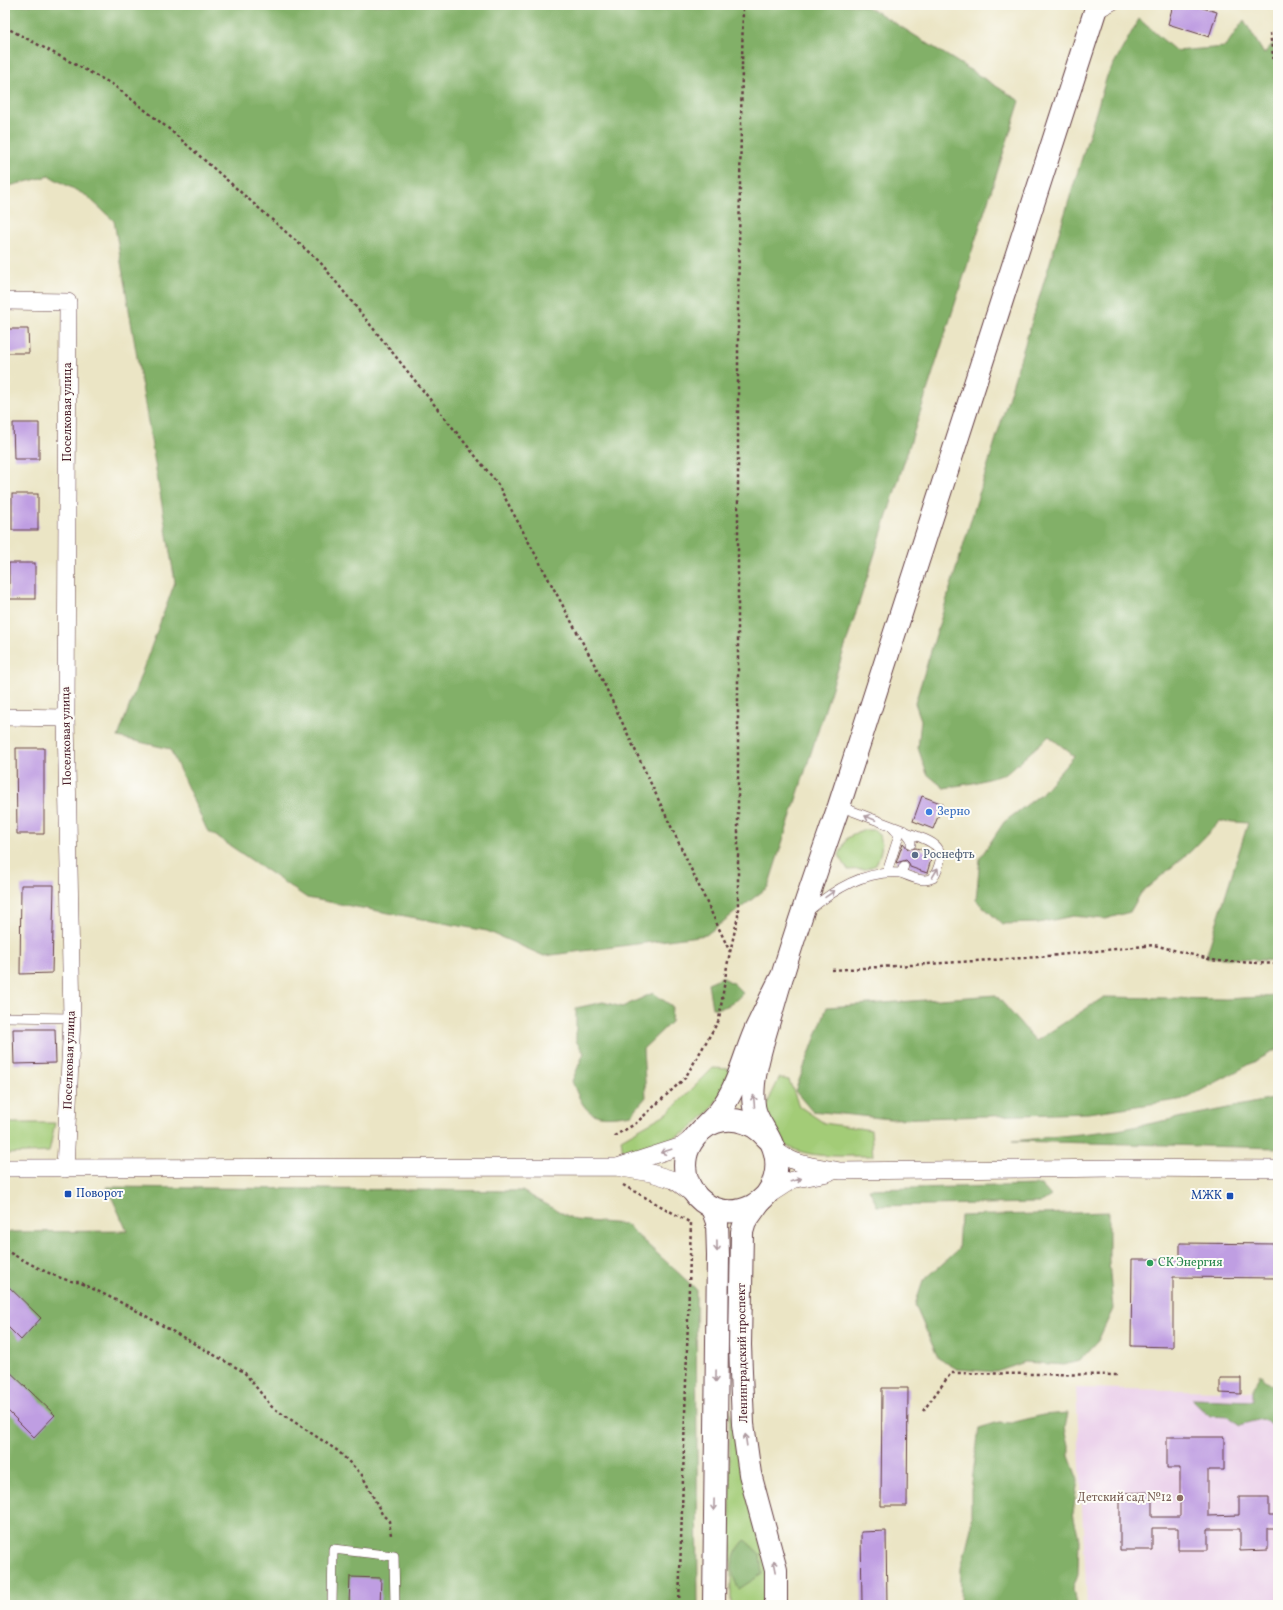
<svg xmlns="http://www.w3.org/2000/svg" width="1283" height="1610" viewBox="0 0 1283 1610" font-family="Vollkorn,serif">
<rect width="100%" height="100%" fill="#fdfcf7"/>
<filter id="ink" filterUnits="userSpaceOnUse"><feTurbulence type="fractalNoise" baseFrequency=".025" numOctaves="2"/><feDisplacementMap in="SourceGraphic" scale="8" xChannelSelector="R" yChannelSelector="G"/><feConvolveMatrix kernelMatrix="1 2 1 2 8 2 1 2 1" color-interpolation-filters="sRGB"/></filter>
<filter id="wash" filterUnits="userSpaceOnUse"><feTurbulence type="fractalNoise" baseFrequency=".012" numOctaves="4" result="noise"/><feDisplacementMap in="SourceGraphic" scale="16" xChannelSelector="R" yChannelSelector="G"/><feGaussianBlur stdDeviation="0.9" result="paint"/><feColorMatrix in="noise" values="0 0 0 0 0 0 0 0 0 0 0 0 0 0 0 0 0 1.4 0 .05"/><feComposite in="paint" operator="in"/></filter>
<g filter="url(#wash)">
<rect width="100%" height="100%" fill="#ebe5c5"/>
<!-- built -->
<path fill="#ebd1eb" d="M1076,1388L1278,1392V1605H1087Z"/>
<!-- green -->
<g fill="#a3cc77" stroke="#767651">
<path d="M862,830H875C886,841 881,852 876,865L866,869L848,870L839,855L847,838Z"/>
<path d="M713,1068L730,1069L723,1091L709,1112L686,1132L654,1148L623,1153L621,1139L669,1112Z"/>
<path d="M779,1078L789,1080L799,1106L824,1123L871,1130L873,1156C834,1155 770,1165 767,1109C767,1100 776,1087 779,1078Z"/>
<path d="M5,1123H55L49,1152L5,1154Z"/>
<path d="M729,1407L768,1565V1605H731Z"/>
</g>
<!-- forest -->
<g fill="#82b068" stroke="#66684a">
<path d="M5,5H860L874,10L1020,101L768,887L706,935L544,956L487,931L307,898L207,830L170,749L118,737L175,582L114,221L87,196L49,176L5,187Z"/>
<path d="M1139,19L1176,51L1225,47L1244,20L1264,54L1278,37V961L1206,957L1248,823L1220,821L1191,851L1141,893L1130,912L1105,919L1073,916L1038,923L1002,924L976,900L980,858L1004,822L1041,794L1074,756L1049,736L1006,774L973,783L944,788L927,774L918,748L921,720L915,703L1107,76Z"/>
<path d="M722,977L734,984L743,993C733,1004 726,1009 712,1008L708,983Z"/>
<path d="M653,993L672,1006L671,1022L643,1049L646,1097L632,1114C593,1120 586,1118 572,1081L584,1053L576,1041V1008L603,1002L622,1007Z"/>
<path d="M996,995L1036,1041L1104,997L1226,999L1278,996V1049L1185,1099L1088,1113L890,1119L812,1111L795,1091L827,1007Z"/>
<path d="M1278,1098V1148L1013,1141L1118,1130Z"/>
<path d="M1041,1185L1051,1196L1040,1203L877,1206L869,1189Z"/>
<path d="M107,1187L522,1191L575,1220L625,1224L696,1289L698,1605H5V1232L127,1231Z"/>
<path d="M1109,1212V1262L1113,1309L1098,1341L1079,1361L1064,1365L1025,1362L996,1372L957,1369L938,1358L915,1305L923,1281L958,1250L960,1216Z"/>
<path d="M1260,1375L1278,1391V1427L1262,1419L1240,1425L1228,1417L1210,1416L1192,1399L1253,1401V1387Z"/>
<path d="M1068,1413L1065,1428L1069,1445V1456L1078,1480L1073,1513L1079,1540L1078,1574L1073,1588L1076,1605H960L961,1568L971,1528V1490L979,1428L999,1422L1011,1423L1043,1415Z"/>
<path d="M745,1540L760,1554L762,1574L739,1589C728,1571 731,1555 745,1540Z"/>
</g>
<g id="blocks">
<!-- building -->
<g fill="#bf9ee2">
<path d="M1173,5H1192L1217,12L1209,37L1168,24Z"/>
<path d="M5,329H28L29,353H5Z"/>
<path d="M13,423H39V459H14Z"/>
<rect x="12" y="494" width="26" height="36"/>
<rect x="9" y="563" width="26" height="36"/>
<path d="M16,748H44V834H17Z"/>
<path d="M922,796L943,804L933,829L913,821Z"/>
<path d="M903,843L908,849L916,848L933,853L927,873L910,867L909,863L906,860L896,863Z"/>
<path d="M21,885H54L52,973L20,974Z"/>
<path d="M13,1029H55L56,1063L14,1064Z"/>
<path d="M1180,1243L1278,1244V1278L1173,1277V1347L1131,1346L1132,1259H1180Z"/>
<path d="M5,1283L41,1318L21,1340L5,1324Z"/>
<path d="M5,1367L55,1415L34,1437L5,1408Z"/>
<path d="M1220,1378H1241V1394L1220,1393Z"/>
<path d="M882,1388H908L907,1506H881Z"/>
<path d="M1167,1437H1224V1470H1208V1516L1239,1515V1497H1269V1515H1278V1528H1268V1550L1240,1551V1529H1208V1550H1178V1528H1152V1550H1120V1493L1152,1492V1517H1180V1468H1167Z"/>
<path d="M886,1531L887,1605H862L861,1532Z"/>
<path d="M350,1577L381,1578L380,1605H349Z"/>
</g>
</g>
</g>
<g filter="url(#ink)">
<use href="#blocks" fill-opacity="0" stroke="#623d42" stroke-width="1"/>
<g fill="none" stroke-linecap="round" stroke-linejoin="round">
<defs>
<g id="lane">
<path d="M1097,14L1114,5"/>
<path d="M839,806L905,831L911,839V844"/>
<path d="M887,872L899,835L892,827"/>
<path d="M901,873C911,877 923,883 933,878C952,844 932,843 905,831"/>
<path d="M807,912C835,889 864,870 901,873L904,866"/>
<path d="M5,1017L72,1018"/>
<path d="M332,1605L333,1549L394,1556L395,1605"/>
</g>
<g id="street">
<path d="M5,301L68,302L66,718L72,1018L65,1169"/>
<path d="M5,717L66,718"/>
<path d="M774,1149C795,1166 814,1166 840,1171L1116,1168L1278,1169"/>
<path d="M620,1166L682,1146L696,1135"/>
<path d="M5,1168L616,1167L651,1173L674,1180L694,1195"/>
<path d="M764,1198L792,1180L828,1173"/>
</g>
<g id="secondary">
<path d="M783,974C773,993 764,1012 755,1031C743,1059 738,1087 719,1112C707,1126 690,1137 686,1156C682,1176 691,1196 709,1206C723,1213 738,1213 752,1206C776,1194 782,1165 771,1142C767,1133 761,1125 757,1116C752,1106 753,1094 754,1083C757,1057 766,1032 773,1007C792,939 816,872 839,806L1097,5"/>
<path d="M703,1129C724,1113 751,1119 767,1138"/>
<path d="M760,1201L745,1222L742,1232L740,1345L743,1424L750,1474L776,1570V1605"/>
<path d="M712,1208L717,1222L718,1255L714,1605"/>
</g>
</defs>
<!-- lane casing -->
<use href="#lane" stroke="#623d42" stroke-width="10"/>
<!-- street casing -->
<use href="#street" stroke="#623d42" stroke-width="18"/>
<!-- secondary casing -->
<use href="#secondary" stroke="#623d42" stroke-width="24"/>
<!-- path -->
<g stroke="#623d42" stroke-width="2.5" stroke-dasharray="3 3" stroke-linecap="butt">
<path d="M5,27L112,84L169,129L320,262L497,483L599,673L730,952"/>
<path d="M1270,33L1278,92"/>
<path d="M832,970L1039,957L1154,945L1217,961L1278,964"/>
<path d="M614,1136L635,1124L685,1078L719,1020L727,966L738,916V306L743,5"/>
<path d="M623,1185L691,1223L679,1605"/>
<path d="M5,1250C21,1259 63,1283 79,1282L130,1307L244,1372L272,1407L338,1451L362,1475L382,1514L389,1521L391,1535"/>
<path d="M923,1411L951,1373L1119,1375"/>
</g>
<!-- lane -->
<use href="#lane" stroke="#fff" stroke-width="9"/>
<!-- street -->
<use href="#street" stroke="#fff" stroke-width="17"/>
<!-- secondary -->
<use href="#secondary" stroke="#fff" stroke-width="22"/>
</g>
<!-- one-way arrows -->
<defs><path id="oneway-shaft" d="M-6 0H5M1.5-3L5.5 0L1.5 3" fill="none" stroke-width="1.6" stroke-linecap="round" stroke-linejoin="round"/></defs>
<g stroke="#ae9aa0">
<use href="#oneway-shaft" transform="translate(870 818) rotate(-158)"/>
<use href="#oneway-shaft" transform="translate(935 873) rotate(-59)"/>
<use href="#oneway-shaft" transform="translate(830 894) rotate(-35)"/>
<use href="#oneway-shaft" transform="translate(754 1101) rotate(-95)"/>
<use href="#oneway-shaft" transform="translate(666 1151) rotate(162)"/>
<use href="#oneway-shaft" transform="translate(796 1180) rotate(-16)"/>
<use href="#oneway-shaft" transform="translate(717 1246) rotate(89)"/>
<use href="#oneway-shaft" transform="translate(716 1376) rotate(91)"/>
<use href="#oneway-shaft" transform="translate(746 1440) rotate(-98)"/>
<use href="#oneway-shaft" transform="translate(714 1505) rotate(91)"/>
<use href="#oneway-shaft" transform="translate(775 1566) rotate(-101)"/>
</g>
</g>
<!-- markers -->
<circle fill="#3f7fe0" stroke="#fdfcf7" stroke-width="1.5" cx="929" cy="812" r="4"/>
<circle fill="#5c6f8a" stroke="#fdfcf7" stroke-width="1.5" cx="915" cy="855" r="4"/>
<g fill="#1a4fb4" stroke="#fdfcf7" stroke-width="1.5">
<rect x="64" y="1190" width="8" height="8" rx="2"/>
<rect x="1226" y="1192" width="8" height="8" rx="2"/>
</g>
<circle fill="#2e9e5b" stroke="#fdfcf7" stroke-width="1.5" cx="1150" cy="1263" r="4"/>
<circle fill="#8d6e63" stroke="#fdfcf7" stroke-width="1.5" cx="1180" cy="1498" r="4"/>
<g text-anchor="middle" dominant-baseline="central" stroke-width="4" stroke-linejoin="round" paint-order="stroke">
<!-- street labels -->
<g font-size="12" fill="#4a1f2b" stroke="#fdfcf7">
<text transform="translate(68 412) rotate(-90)">Поселковая улица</text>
<text transform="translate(67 736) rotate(-91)">Поселковая улица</text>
<text transform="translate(70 1060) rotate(-88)">Поселковая улица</text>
<text transform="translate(743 1353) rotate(-91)">Ленинградский проспект</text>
</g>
<!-- shop labels -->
<g font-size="12" fill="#366cbe" stroke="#fdfcf7" text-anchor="start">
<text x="937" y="812">Зерно</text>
</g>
<!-- service labels -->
<g font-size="12" fill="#4e5e75" stroke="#fdfcf7" text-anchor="start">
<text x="923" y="855">Роснефть</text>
</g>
<!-- transit labels -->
<g font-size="12" fill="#164399" stroke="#fdfcf7" text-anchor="start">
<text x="76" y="1194">Поворот</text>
<text x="1222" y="1196" text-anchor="end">МЖК</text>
</g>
<!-- leisure labels -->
<g font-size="12" fill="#27864d" stroke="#fdfcf7" text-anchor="start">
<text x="1158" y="1263">СК Энергия</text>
</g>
<!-- education labels -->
<g font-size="12" fill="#785e54" stroke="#fdfcf7" text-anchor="end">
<text x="1172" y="1498">Детский сад №12</text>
</g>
</g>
<!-- margin -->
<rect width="1283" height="1610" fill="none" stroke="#fdfcf7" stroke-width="20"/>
</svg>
